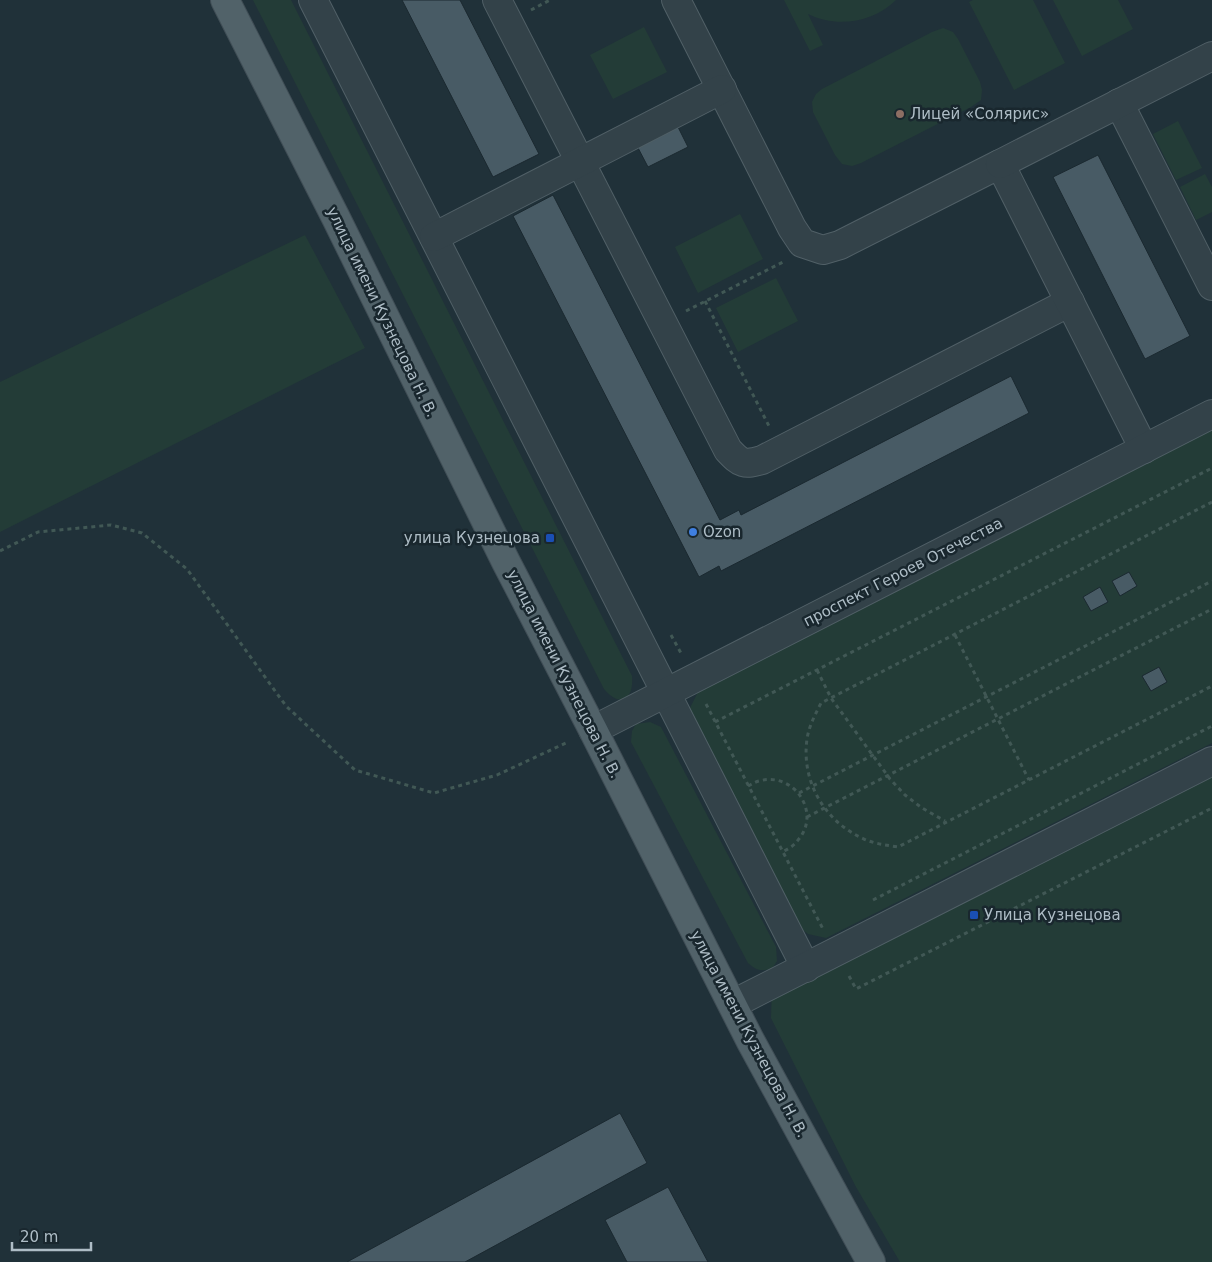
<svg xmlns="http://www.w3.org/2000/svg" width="1212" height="1262" viewBox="0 0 1212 1262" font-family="'DejaVu Sans',sans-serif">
<rect width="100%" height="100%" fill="#203139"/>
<!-- green -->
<g fill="#233c37">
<path d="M253,0H291L632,676C634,700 620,708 604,689Z"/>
<path d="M784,0H896C873,23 836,28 808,14L823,45L810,51Z"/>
<path d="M973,0H1033L1065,63L1014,90L969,2Z"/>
<path d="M1053,0H1118L1133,29L1082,56Z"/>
<path d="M644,27L667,72L613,99L590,55Z"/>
<path d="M943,28L953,32L958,39L980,82L982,90L981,100L971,107L861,163L852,166L842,164L835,155L813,112L812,102L816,94L822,89L932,32Z"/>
<path d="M1178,121L1202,168L1176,180L1153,134Z"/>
<path d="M1205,174L1212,187V212L1196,220L1180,187Z"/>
<path d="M740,214L763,259L698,293L675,247Z"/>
<path d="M305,235L365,348L0,532V382Z"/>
<path d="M776,278L798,321L738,352L716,308Z"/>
<path d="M1212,428V743L826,938L808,934L794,923L694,731L690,708L700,688Z"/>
<path d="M650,722L661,727L776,947L777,961L772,969C760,971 757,971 748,963L631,742L632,731L636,724Z"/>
<path d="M1212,777V1262H900L856,1187L771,1018L772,985Z"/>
</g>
<!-- building -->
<g fill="#485b65" stroke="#1b2930">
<path d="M402,0H460L539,154L493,177Z"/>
<path d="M676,123L688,147L648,167L636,144Z"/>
<path d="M1098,155L1190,336L1145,359L1053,177Z"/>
<path d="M553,195L720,520L739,510L741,515L1011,376L1029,413L721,571L719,566L699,577L513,216Z"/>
<path d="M1129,572L1137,586L1120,596L1112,581Z"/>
<path d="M1100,587L1108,602L1091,611L1083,597Z"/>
<path d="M1159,667L1167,682L1151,691L1142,676Z"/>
<path d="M620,1113L647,1163L465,1262H347Z"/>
<path d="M668,1187L708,1262H627L605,1220Z"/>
</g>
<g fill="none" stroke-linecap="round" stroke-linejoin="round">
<defs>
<g id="minor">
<path d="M313,0L806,968"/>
<path d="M497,0L728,450C741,464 744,465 762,460L1070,302"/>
<path d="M676,0L792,228L802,243L823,250L840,245L1000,164L1144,449"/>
<path d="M1119,103L1212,286"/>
<path d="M1000,164L1212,56"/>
<path d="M434,237L722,89"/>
<path d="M593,730L1212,414"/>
<path d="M733,1004L1212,761"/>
</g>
<path id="major" d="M225,0L336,218L506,562L593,730L750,1040L871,1262"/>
</defs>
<!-- minor casing -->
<use href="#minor" stroke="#516067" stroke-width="30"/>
<!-- major casing -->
<use href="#major" stroke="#404e56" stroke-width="30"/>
<!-- path -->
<g stroke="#415855" stroke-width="3" stroke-dasharray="4 4" stroke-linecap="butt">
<path d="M531,10L550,0"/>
<path d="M705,301L770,428"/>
<path d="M686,311L783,262"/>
<path d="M1212,502L821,703C815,715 809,726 807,739C801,782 825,822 864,839C875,844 886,845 898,847L1212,686"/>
<path d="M0,551L38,532L111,525L142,533L187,569L286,706L355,770L434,793L497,775L568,742"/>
<path d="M671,635L682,655"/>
<path d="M955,635L1029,780"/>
<path d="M817,670L831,698L890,779L905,795L922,808L945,821"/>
<path d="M706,704L823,929"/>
<path d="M715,722L1212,468"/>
<path d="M748,786C752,784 755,782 759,781C794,771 822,813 798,840C794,846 788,849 782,852"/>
<path d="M799,793L1212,581"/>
<path d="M807,817L1212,609"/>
<path d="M873,900L1212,726"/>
<path d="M849,976L856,989L1212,808"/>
</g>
<!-- minor -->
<use href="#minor" stroke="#334249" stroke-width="28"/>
<!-- major -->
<use href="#major" stroke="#516269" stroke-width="28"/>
</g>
<!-- markers -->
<circle fill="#8d6e63" stroke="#19272e" stroke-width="2" cx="900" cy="114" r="5"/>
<circle fill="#3f7fe0" stroke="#19272e" stroke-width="2" cx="693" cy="532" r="5"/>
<g fill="#1a4fb4" stroke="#19272e" stroke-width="2">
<rect x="545" y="533" width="10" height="10" rx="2.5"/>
<rect x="969" y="910" width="10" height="10" rx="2.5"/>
</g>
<g text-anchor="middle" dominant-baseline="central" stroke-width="5" stroke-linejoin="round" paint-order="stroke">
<!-- poi labels -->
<g font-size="15" fill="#aebdc6" stroke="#19272e" text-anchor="start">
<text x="910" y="114">Лицей «Солярис»</text>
<text x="703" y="532">Ozon</text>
<text x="540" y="538" text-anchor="end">улица Кузнецова</text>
<text x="984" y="915">Улица Кузнецова</text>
</g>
<!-- street labels -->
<g font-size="15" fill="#aebdc6" stroke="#19272e">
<text transform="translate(382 312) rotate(64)">улица имени Кузнецова Н. В.</text>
<text transform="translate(903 572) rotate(-27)">проспект Героев Отечества</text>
<text transform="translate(564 674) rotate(63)">улица имени Кузнецова Н. В.</text>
<text transform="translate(749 1034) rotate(62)">улица имени Кузнецова Н. В.</text>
</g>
</g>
<!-- scale -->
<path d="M12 1242v8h79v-8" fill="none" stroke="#aebdc6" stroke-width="2.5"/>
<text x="20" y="1242" font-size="15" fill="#aebdc6" stroke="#19272e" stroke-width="4" paint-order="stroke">20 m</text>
</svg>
